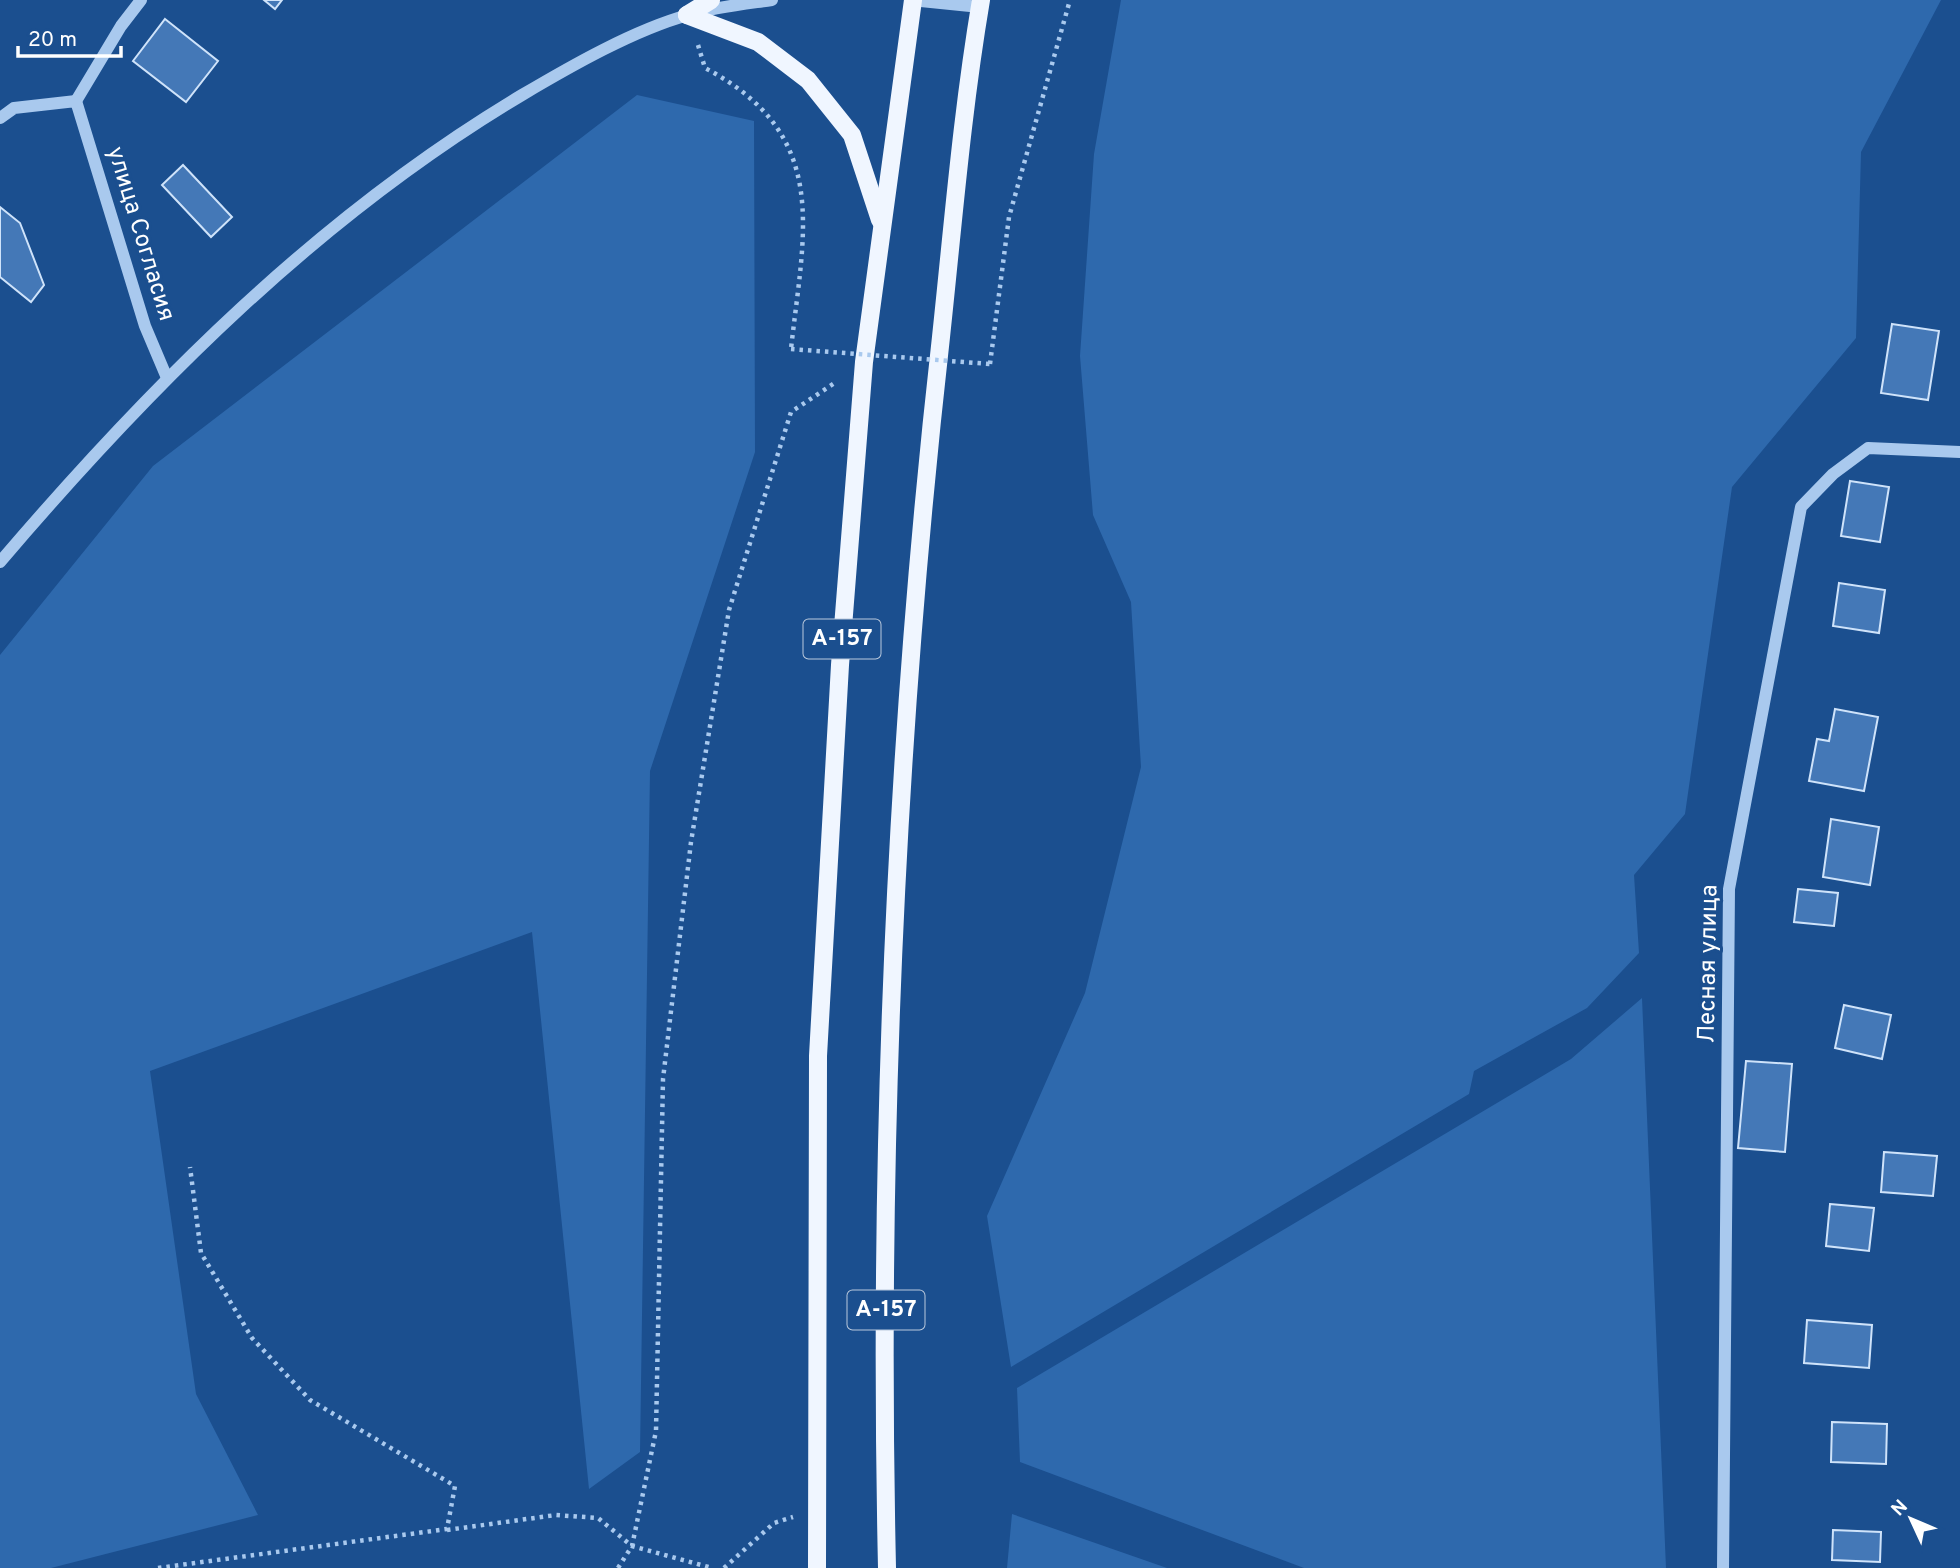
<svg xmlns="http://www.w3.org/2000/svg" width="1960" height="1568" viewBox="0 0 1960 1568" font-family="Overpass,sans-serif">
<rect width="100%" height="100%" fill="#1b4f8f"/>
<!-- green -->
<g fill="#2e69ad">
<path d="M1121,0H1941L1861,152L1856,338L1732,487L1685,814L1634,875L1639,953L1587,1008L1474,1071L1469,1094L1011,1367L987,1216L1085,993L1141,767L1131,602L1093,515L1080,356L1094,154Z"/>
<path d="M637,95L754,121L755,452L650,771L640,1452L589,1489L532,932L150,1071L196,1394L258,1515L51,1568H0V655L153,466Z"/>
<path d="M1642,998L1666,1568H1304L1020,1462L1017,1388L1571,1059Z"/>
<path d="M1012,1514L1167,1568H1007Z"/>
</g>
<!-- building -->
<g fill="#4478b7" stroke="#cfe3fa" stroke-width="2">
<path d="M264,0H282L275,9Z"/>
<path d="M165,19L218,61L186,102L133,61Z"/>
<path d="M183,165L232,217L211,237L162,185Z"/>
<path d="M0,207L20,223L44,285L31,302L0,277Z"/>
<path d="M1892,324L1939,331L1928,400L1881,393Z"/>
<path d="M1850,481L1889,487L1880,542L1841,536Z"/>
<path d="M1839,583L1885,590L1879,633L1833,626Z"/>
<path d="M1835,709L1878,717L1864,791L1809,781L1817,739L1829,741Z"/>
<path d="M1831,819L1879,827L1870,885L1823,877Z"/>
<path d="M1798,889L1838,893L1834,926L1794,922Z"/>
<path d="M1844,1005L1891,1015L1882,1059L1835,1048Z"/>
<path d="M1746,1061L1792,1064L1785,1152L1738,1148Z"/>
<path d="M1884,1152L1937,1156L1933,1196L1881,1192Z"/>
<path d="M1830,1204L1874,1208L1869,1251L1826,1246Z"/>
<path d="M1807,1320L1872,1325L1869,1368L1804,1363Z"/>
<path d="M1832,1422L1887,1424L1886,1464L1831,1462Z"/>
<path d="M1833,1530L1881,1532L1880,1562L1832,1560Z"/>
</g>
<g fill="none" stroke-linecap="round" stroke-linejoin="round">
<!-- path -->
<g stroke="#a9c9ee" stroke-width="4.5" stroke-dasharray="3.5 5" stroke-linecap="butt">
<path d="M698,45L705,68C832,135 804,230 791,349"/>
<path d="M990,364L1009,217L1070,0"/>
<path d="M447,1530L556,1515L598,1518L632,1546L712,1568"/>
<path d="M158,1568L447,1529L455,1486L310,1400L252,1338L201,1253L190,1167"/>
<path d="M618,1568L632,1546L656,1431L663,1079L691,842L729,610L791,412L836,382"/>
<path d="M724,1568L774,1523L793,1517"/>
</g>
<!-- minor -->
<g stroke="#a9c9ee" stroke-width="12">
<path d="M911,0L980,7"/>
<path d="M76,101L121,26L141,0"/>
<path d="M0,118L14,108L76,101L145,326L167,378"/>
<path d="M0,562C152,384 319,216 522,95C571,66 634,30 688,15C715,7 744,4 772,0"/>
<path d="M1723,1568L1729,889L1801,507L1833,474L1868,448L1960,452"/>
</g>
<!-- major -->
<g stroke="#f0f6ff" stroke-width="18">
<path d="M687,15L758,42L808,80L852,135L880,220"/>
<path d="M687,15L711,0"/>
<path d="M817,1568L818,1056L840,665L864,362L913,0"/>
<path d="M887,1568C878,1158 895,745 941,337C953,225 962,112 981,0"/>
</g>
<!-- path-bridge -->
<path stroke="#a9c9ee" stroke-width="4.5" stroke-dasharray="3.5 5" stroke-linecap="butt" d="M791,349L990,364"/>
</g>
<g text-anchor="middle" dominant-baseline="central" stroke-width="6" stroke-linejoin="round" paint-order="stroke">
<!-- shield labels -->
<g fill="#1b4f8f" stroke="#bbcadd" stroke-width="2">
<rect x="803.5" y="619.5" width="77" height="39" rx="5"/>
<rect x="847.5" y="1290.5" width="77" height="39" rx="5"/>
</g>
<g font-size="23" font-weight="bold" fill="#fff">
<text x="842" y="639">А-157</text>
<text x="886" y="1310">А-157</text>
</g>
<!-- street labels -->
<g font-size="24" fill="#fff" stroke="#1b4f8f">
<text transform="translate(140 234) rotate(73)">улица Согласия</text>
<text transform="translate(1709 964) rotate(-89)">Лесная улица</text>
</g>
</g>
<!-- north arrow -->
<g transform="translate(1911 1519) rotate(314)" stroke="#1b4f8f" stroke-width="5" paint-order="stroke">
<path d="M0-5L12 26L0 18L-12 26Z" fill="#ffffff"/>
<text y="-10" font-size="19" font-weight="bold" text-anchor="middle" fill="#ffffff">N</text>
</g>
<!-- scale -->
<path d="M18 46v10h103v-10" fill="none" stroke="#ffffff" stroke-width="3.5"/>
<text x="28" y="46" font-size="21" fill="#ffffff" stroke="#1b4f8f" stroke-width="5" paint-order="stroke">20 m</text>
</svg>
